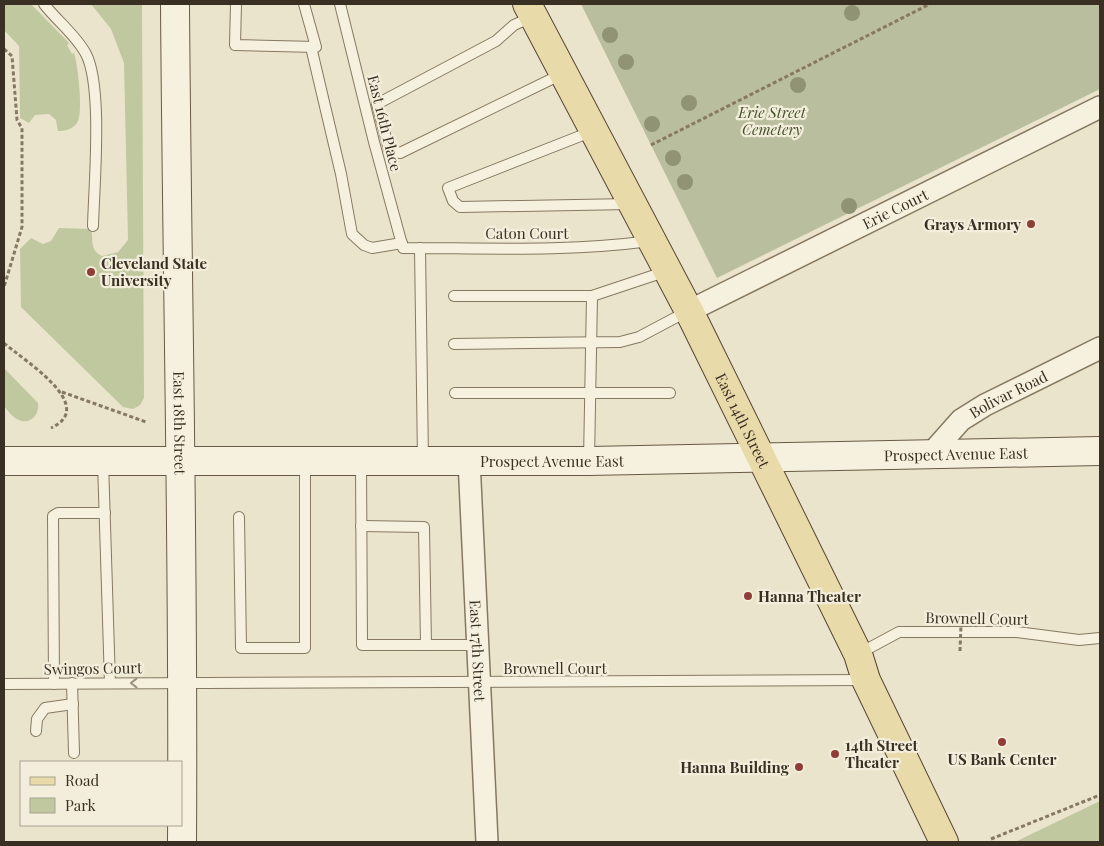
<svg xmlns="http://www.w3.org/2000/svg" width="1104" height="846" viewBox="0 0 1104 846" font-family="'Playfair Display',serif">
<rect width="100%" height="100%" fill="#ebe4cc"/>
<!-- green -->
<g fill="#c0c8a0">
<path d="M4,4H31L68,42L69,44L67,45L72,54L74,53C78,65 83,110 78,121C74,129 66,131 58,131L56,120L49,114L35,115L29,123L20,118L19,46L4,30Z"/>
<path d="M91,4H142L144,398L140,405L133,409L123,407L21,307L20,249L31,238L43,244L51,241L59,228L91,229C94,240 89,250 102,256L118,252L128,240L124,63L111,29Z"/>
<path d="M4,368L38,403C40,415 30,425 19,420C13,418 8,411 4,406Z"/>
<path d="M1100,801V842H1015Z"/>
</g>
<!-- cemetery -->
<path fill="#b8be9e" d="M581,4H1100V89L717,278Z"/>
<g fill="none" stroke-linecap="round" stroke-linejoin="round">
<defs>
<g id="lane">
<path d="M44,4C57,21 76,35 86,54C103,87 94,185 93,226"/>
<path d="M236,4L235,45L316,47L304,4"/>
<path d="M340,4L374,142L403,248C486,248 568,252 650,241"/>
<path d="M532,17L514,25L496,41L377,104L389,149L400,153L562,74"/>
<path d="M311,47L341,174L352,234L364,245L372,248L402,243"/>
<path d="M593,131L448,188L453,201L460,207L630,204"/>
<path d="M420,248L423,460"/>
<path d="M454,296H592"/>
<path d="M454,344L620,342L639,337L688,311"/>
<path d="M455,393H670"/>
<path d="M589,460L592,296L667,271"/>
<path d="M103,462L110,683"/>
<path d="M361,462L362,645H478"/>
<path d="M239,517L241,648H305V463"/>
<path d="M361,526L424,527L426,645"/>
<path d="M860,653L899,632H1017L1079,640L1100,638"/>
<path d="M72,683L74,753"/>
<path d="M4,684L865,680"/>
<path d="M54,684L53,516L58,513H105"/>
<path d="M36,731L37,719L45,708L73,704"/>
</g>
<g id="street">
<path id="s1" d="M689,311L1100,107"/>
<path id="s2" d="M929,456L961,420L985,405L1100,348"/>
<path id="s3" d="M469,460L487,842"/>
</g>
<g id="secondary">
<path id="s4" d="M175,4C177,283 184,563 182,842"/>
<path id="s5" d="M4,461H589L1100,451"/>
</g>
<g id="primary">
<path id="s6" d="M527,4L689,311L858,654L866,680L944,842"/>
</g>
</defs>
<!-- lane casing -->
<use href="#lane" stroke="#867861" stroke-width="12"/>
<!-- street casing -->
<use href="#street" stroke="#867861" stroke-width="24"/>
<!-- secondary casing -->
<use href="#secondary" stroke="#685944" stroke-width="30"/>
<!-- primary casing -->
<use href="#primary" stroke="#554634" stroke-width="30"/>
<!-- path -->
<g stroke="#867861" stroke-width="3" stroke-dasharray="4 2.5" stroke-linecap="butt">
<path d="M4,49L12,56L17,120L22,128V227L4,287"/>
<path d="M651,145L930,4"/>
<path d="M4,343C23,360 99,406 51,428"/>
<path d="M62,392L146,422"/>
<path d="M991,839L1100,795"/>
</g>
<!-- lane -->
<use href="#lane" stroke="#f6f1de" stroke-width="10"/>
<!-- street -->
<use href="#street" stroke="#f6f1de" stroke-width="21"/>
<!-- secondary -->
<use href="#secondary" stroke="#f6f1de" stroke-width="28"/>
<!-- primary -->
<use href="#primary" stroke="#e9daa9" stroke-width="28"/>
<!-- path-bridge -->
<path stroke="#867861" stroke-width="3" stroke-dasharray="4 2.5" stroke-linecap="butt" d="M960,651L961,625"/>
</g>
<!-- trees -->
<g fill="#909474">
<circle cx="852" cy="13" r="8"/>
<circle cx="610" cy="35" r="8"/>
<circle cx="626" cy="62" r="8"/>
<circle cx="798" cy="85" r="8"/>
<circle cx="689" cy="103" r="8"/>
<circle cx="652" cy="124" r="8"/>
<circle cx="673" cy="158" r="8"/>
<circle cx="685" cy="182" r="8"/>
<circle cx="849" cy="206" r="8"/>
</g>
<!-- one-way arrows -->
<defs><path id="oneway-chevron" d="M-2-3.5L2.5 0L-2 3.5" fill="none" stroke-width="1.6" stroke-linecap="round" stroke-linejoin="round" transform="scale(1.25)"/></defs>
<use stroke="#989080" href="#oneway-chevron" transform="translate(134 683) rotate(180)"/>
<!-- markers -->
<g fill="#8f3e37" stroke="#f3eedb" stroke-width="2">
<circle cx="1031" cy="224" r="5"/>
<circle cx="91" cy="272" r="5"/>
<circle cx="748" cy="596" r="5"/>
<circle cx="1002" cy="742" r="5"/>
<circle cx="835" cy="754" r="5"/>
<circle cx="799" cy="767" r="5"/>
</g>
<g text-anchor="middle" dominant-baseline="central" stroke-width="4.5" stroke-linejoin="round" paint-order="stroke">
<!-- park labels -->
<g font-size="15" font-style="italic" fill="#46532c" stroke="#f3eedb">
<text x="772" y="112">Erie Street<tspan x="772" dy="17">Cemetery</tspan></text>
</g>
<!-- street labels -->
<g font-size="15" fill="#392f23" stroke="#f3eedb">
<text transform="translate(385 123) rotate(76)">East 16th Place</text>
<text stroke="none"><textPath href="#s1" startOffset="230">Erie Court</textPath></text>
<text x="527" y="233">Caton Court</text>
<text stroke="none"><textPath href="#s2" startOffset="102">Bolivar Road</textPath></text>
<text stroke="none"><textPath href="#s6" startOffset="469">East 14th Street</textPath></text>
<text stroke="none"><textPath href="#s4" startOffset="419">East 18th Street</textPath></text>
<text stroke="none"><textPath href="#s5" startOffset="952">Prospect Avenue East</textPath></text>
<text stroke="none"><textPath href="#s5" startOffset="548">Prospect Avenue East</textPath></text>
<text transform="translate(977 618) rotate(1)">Brownell Court</text>
<text stroke="none"><textPath href="#s3" startOffset="191">East 17th Street</textPath></text>
<text transform="translate(93 668) rotate(-1)">Swingos Court</text>
<text x="555" y="668">Brownell Court</text>
</g>
<!-- poi labels -->
<g font-size="15" font-weight="bold" fill="#392f23" stroke="#f3eedb" text-anchor="start">
<text x="1021" y="224" text-anchor="end">Grays Armory</text>
<text x="101" y="263">Cleveland State<tspan x="101" dy="17">University</tspan></text>
<text x="758" y="596">Hanna Theater</text>
<text x="845" y="745">14th Street<tspan x="845" dy="17">Theater</tspan></text>
<text x="1002" y="759" text-anchor="middle">US Bank Center</text>
<text x="789" y="767" text-anchor="end">Hanna Building</text>
</g>
</g>
<!-- border -->
<rect width="1104" height="846" fill="none" stroke="#392f23" stroke-width="10"/>
<!-- legend -->
<rect x="20" y="761" width="162" height="65" fill="#f3eedb" stroke="#a9a291"/>
<rect x="30" y="777" width="25" height="8" fill="#e9daa9" stroke="#a9a291"/>
<text x="65" y="786" font-size="15" fill="#392f23">Road</text>
<rect x="30" y="798" width="25" height="15" fill="#c0c8a0" stroke="#a9a291"/>
<text x="65" y="811" font-size="15" fill="#392f23">Park</text>
</svg>
